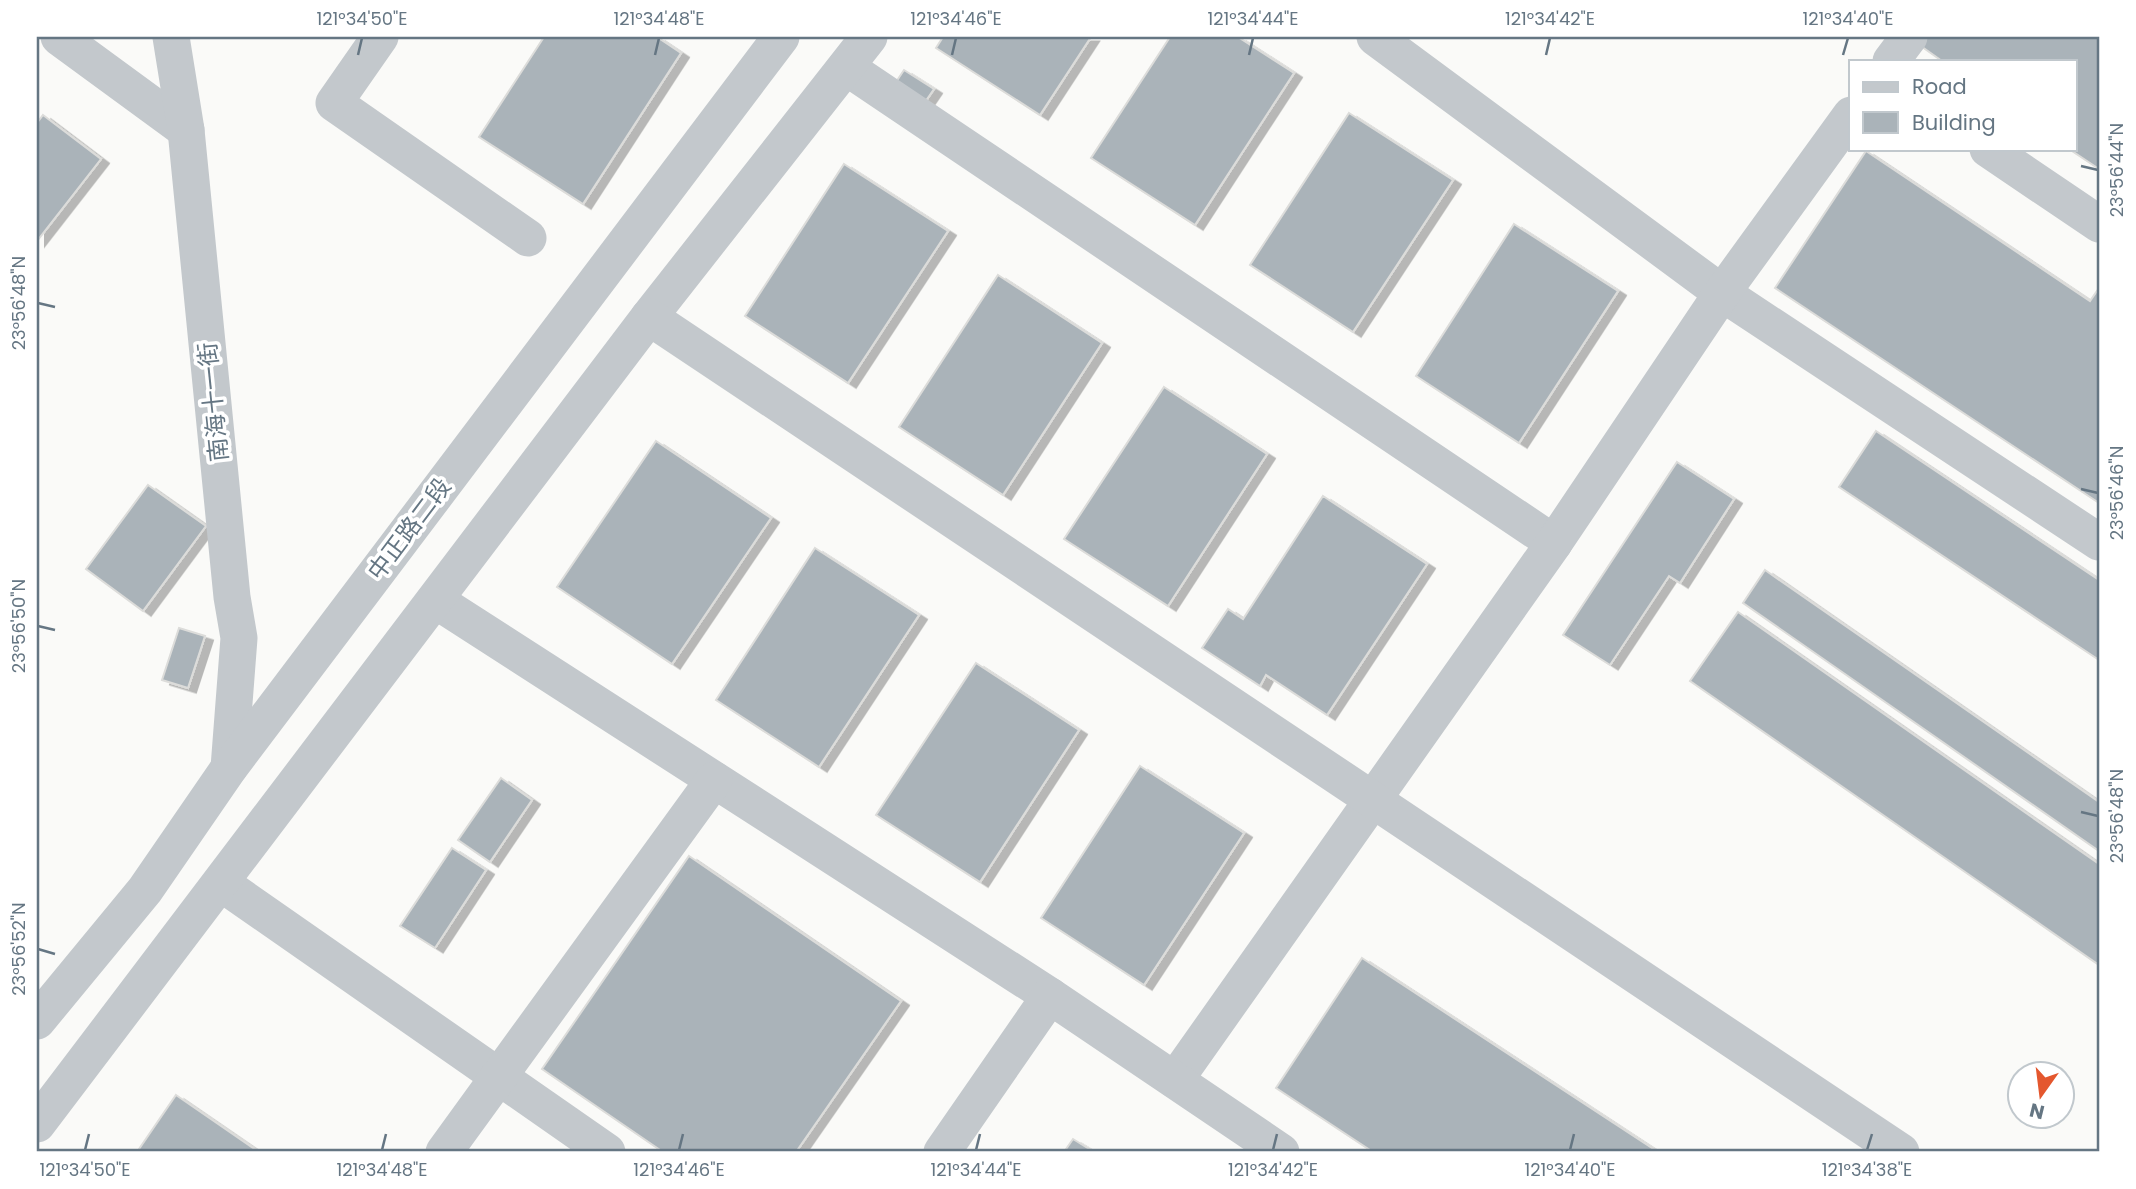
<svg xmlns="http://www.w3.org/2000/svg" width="2136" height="1189" viewBox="0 0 2136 1189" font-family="Poppins,'Noto Sans TC',sans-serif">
<defs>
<filter id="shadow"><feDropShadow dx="8" dy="4.5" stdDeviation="0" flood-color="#0004"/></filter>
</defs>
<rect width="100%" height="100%" fill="#fafaf8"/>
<!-- building -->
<g fill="#aab3b9" stroke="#dcdcda" stroke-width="2" filter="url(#shadow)">
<path d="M544,37H657L681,53L583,204L479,137Z"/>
<path d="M943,37H1091L1040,115L936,48Z"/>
<path d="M1170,37H1238L1294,73L1195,225L1091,158Z"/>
<path d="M1923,37H2099V169L2069,149H2075V61H1942L1918,44Z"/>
<path d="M904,70L934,89L923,105L894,85Z"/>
<path d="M1349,113L1453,180L1353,332L1250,265Z"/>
<path d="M43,115L101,159L37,241V123Z"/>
<path d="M1866,151L2090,301L2099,288V503L1775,288Z"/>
<path d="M844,164L948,231L848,383L745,316Z"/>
<path d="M1514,224L1618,291L1519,443L1416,376Z"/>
<path d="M998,275L1102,343L1003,495L899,427Z"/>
<path d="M1164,387L1267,454L1168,606L1064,539Z"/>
<path d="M1876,431L2099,580V660L1839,487Z"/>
<path d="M656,441L771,518L672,664L557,587Z"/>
<path d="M1677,462L1734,499L1680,583L1669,576L1610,665L1563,635Z"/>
<path d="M148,485L206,526L143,611L86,569Z"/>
<path d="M1323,496L1427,564L1327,715L1266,675L1260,686L1202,648L1228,609L1243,619Z"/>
<path d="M815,548L919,615L819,767L716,700Z"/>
<path d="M1765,570L2099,802V851L1743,603Z"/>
<path d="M1738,612L2099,864V965L1690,681Z"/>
<path d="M179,628L205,636L188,688L162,680Z"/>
<path d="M976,663L1079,730L980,882L876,815Z"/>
<path d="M1140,766L1244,833L1144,985L1041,918Z"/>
<path d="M501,778L532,800L490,862L458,840Z"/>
<path d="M452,848L486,870L435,948L400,926Z"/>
<path d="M689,856L901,1001L796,1152H663L542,1069Z"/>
<path d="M1362,958L1658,1152H1373L1276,1088Z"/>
<path d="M176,1095L259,1152H137Z"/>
<path d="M1073,1139L1094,1152H1064Z"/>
</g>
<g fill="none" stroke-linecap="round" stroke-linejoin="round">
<!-- minor -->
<g stroke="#c3c8cc" stroke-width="37">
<path d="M59,37L186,130"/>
<path d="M171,37L186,130L232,597L239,638L229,768"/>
<path d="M380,37L334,103L528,238"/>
<path d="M1375,37L1722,293L2099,542"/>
<path d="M1891,61L1909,37"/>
<path d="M846,67L1554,543"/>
<path d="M1988,149L2099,224"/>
<path d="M649,317L869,37"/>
<path d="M435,600L1050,996"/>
<path d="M221,883L607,1152"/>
<path d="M37,1021L145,890L229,768L781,37"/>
<path d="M1175,1080L1554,543L1722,293L1851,115"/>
<path d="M37,1124L649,317L1901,1152"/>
<path d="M444,1152L714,780"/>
<path d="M942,1152L1050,996L1281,1152"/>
</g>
</g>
<!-- ticks -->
<path fill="none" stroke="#657683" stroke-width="2.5" d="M358,55L362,38M655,55L659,38M952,55L956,38M1249,55L1253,38M1546,55L1550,38M1843,55L1848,38M2081,166L2098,170M38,303L55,307M2081,489L2098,493M38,626L55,630M2081,812L2098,816M38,949L55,954M85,1150L89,1134M382,1150L386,1134M679,1150L683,1134M976,1150L980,1134M1273,1150L1277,1134M1570,1150L1574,1134M1867,1150L1872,1134"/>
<g text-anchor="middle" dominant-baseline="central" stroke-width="7" stroke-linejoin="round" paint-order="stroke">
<!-- street labels -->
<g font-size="24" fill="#657683" stroke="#fff">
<text transform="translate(213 402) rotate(-96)">南海十一街</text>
<text transform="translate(409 529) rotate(-53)">中正路二段</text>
</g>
</g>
<!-- border -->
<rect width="2136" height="1189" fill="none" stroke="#ffffff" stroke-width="77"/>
<!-- legend -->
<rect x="1849" y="60" width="228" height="91" fill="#ffffff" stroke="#c1c8cd" stroke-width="2"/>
<rect x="1863" y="82" width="35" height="10" fill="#c3c8cc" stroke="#c1c8cd" stroke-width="2"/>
<text x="1912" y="94" font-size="21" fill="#657683">Road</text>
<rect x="1863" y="112" width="35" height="21" fill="#aab3b9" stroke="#c1c8cd" stroke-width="2"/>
<text x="1912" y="130" font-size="21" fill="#657683">Building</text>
<!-- north arrow -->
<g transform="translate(2041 1095) rotate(194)"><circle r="33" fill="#ffffff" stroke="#c1c8cd" stroke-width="2"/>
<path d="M0-5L12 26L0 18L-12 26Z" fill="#e4572e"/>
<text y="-10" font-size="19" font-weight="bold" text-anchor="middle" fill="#657683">N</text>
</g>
<rect x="38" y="38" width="2060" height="1112" fill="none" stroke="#657683" stroke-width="2.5"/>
<g font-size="18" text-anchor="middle" fill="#657683">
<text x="362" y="25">121°34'50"E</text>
<text x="659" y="25">121°34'48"E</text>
<text x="956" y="25">121°34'46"E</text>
<text x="1253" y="25">121°34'44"E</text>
<text x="1550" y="25">121°34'42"E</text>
<text x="1848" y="25">121°34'40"E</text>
<text transform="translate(2117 170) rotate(-90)" y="6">23°56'44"N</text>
<text transform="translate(19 303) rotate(-90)" y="6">23°56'48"N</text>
<text transform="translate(2117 493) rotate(-90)" y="6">23°56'46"N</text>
<text transform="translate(19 626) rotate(-90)" y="6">23°56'50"N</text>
<text transform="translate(2117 816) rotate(-90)" y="6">23°56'48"N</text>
<text transform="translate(19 949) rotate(-90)" y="6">23°56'52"N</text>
<text x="85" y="1176">121°34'50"E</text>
<text x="382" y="1176">121°34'48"E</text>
<text x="679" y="1176">121°34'46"E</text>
<text x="976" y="1176">121°34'44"E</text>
<text x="1273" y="1176">121°34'42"E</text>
<text x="1570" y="1176">121°34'40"E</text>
<text x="1867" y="1176">121°34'38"E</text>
</g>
</svg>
